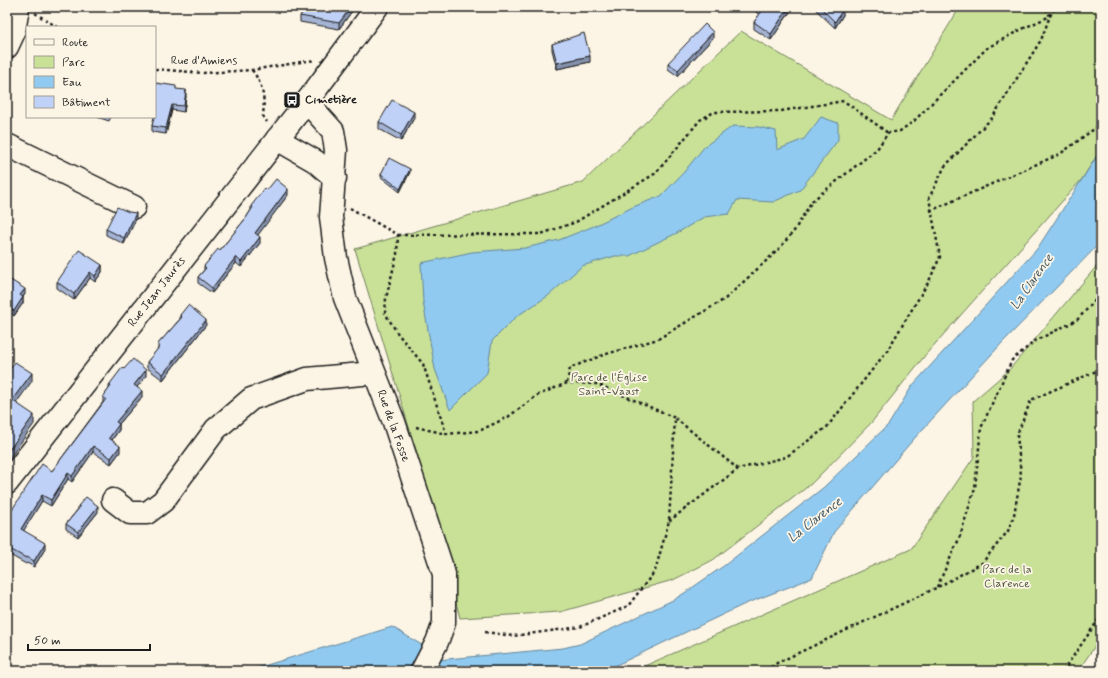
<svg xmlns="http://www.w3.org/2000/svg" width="1108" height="678" viewBox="0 0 1108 678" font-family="Mynerve,sans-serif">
<rect width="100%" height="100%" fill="#fcf5e5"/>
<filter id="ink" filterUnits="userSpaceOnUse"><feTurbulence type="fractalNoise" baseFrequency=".025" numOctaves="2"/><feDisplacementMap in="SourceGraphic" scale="8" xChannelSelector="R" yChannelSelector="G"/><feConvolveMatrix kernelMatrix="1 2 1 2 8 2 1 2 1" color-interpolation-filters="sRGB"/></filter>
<g filter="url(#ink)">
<!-- green -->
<g fill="#c8e197" stroke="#727e5a">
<path d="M960,7H1101V149L1082,179L927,353L871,423L811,484L713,560L673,580L560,612L460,618L418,457L355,249L583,182L741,31L891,120Z"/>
<path d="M1101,261V637L1078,671H633L911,549L974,457L973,401L1009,370Z"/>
</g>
<!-- water -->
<g fill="#91caf0" stroke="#62849b">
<path d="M821,117L838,123V140L800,190L773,202L737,200L729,214L704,217L677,233L629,256H615L582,266L548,296L517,316L492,341L487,373L450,410L435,369L423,302L421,263L472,252L525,248L559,240L594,226L633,207L661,196L684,172L705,146L733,126L759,127L776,131L777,150L804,139Z"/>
<path d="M1101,150V242L1002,343L912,441L834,532L812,578L745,604L604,671H247L392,627L425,647L437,660L563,648L580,644L675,599L686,592L725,565L824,487L889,424L912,386L1037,249Z"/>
</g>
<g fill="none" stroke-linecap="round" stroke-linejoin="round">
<defs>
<g id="minor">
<path d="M7,47L14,32L18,7"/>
<path d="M307,102L333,131L336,150L331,217L336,258L345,298L394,422L444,574V623L437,642L422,671"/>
<path d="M277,139L315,161L335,178"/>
<path d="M7,145L134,207"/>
<path d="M113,500L130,513H147L163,501L216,429L251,399L307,379L373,373"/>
</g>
<path id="major" d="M7,483L311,96L377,7"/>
</defs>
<!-- minor casing -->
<use href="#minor" stroke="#1c1c1c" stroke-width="25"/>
<!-- major casing -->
<use href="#major" stroke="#1c1c1c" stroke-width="25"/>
<!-- path -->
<g stroke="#1c1c1c" stroke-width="2.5" stroke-dasharray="3 3" stroke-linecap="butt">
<path d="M35,13L57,27"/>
<path d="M155,69L203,73L252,70L314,60"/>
<path d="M252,70C263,85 265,97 263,116L267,122"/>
<path d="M350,208L398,235L397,254L386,298L385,313L398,334L423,364L446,433"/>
<path d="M930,211L1060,154L1101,124"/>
<path d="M398,235L541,234L576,222L656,173L700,120L714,112L781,111L844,101L888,133"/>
<path d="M567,383L570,368L603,355L658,339L725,299L779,249L794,231L812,201L877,149L888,133L900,131L914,121L987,48L1018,31L1050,16L1055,7"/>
<path d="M416,427L446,434L479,431L508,417L538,395L567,383L597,384L675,418"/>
<path d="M669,521L738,469L786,457L827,427L887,351L929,281L940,257L929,198L945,166L992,118L1041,40L1050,16L1045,7"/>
<path d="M937,587L959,539L975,488L981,428L1012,360L1035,341L1077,320L1101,294"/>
<path d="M485,632L513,636L580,627L628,606L655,571L669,521L675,418L738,469"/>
<path d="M766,671L777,663L936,588L982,563L1008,531L1014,515L1021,475L1017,435L1031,400L1101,369"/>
<path d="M1063,671L1101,616"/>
</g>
<!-- minor -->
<use href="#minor" stroke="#fcf5e5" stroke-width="22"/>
<!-- major -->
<use href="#major" stroke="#fcf5e5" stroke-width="22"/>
</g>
<!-- wall -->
<g fill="#a5b4d4" stroke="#1c1c1c">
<path d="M355,7L339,29L300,22V16Z"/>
<path d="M756,7H790V12L771,40L754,29V22L759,15L756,12Z"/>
<path d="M813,7H841L843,15L835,28Z"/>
<path d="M889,7H895L893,10Z"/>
<path d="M713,38L678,76L668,69V63Z"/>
<path d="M552,44L590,62L557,69L552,50Z"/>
<path d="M155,85L176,89L186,96L184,112L172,110L166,134L152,132V126L156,109L155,108Z"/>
<path d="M97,117H111L109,121Z"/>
<path d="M414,118L401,141L379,129V122Z"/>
<path d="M410,172L400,192L381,177V174Z"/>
<path d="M267,190L288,195L257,235L260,243L241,267L236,263L212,293L198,283V277L204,270V266L220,250L246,218L251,210V206Z"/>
<path d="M136,219L124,244L106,235V229Z"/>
<path d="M102,265V272L95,282L90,278L74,300L57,288V282Z"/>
<path d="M7,281L25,294L23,297V303L14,316L11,314Z"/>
<path d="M180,315L206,325L163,380L147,368V362L158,349V344L180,319Z"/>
<path d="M124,369L146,376L137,387L142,397L119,424V430L112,440L120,452L111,464L93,452L72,482L68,479L51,506L42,501L23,530L45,549L34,567L27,563L26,564L8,554L7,557V519L52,471L103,402V397L109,389V385Z"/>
<path d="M78,506L98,512L78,537L66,529V524L78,509Z"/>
</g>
<!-- shaded-wall -->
<g fill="#8692ad" stroke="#1c1c1c">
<path d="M351,7H355L339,29V23Z"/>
<path d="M789,7H790V12L771,40V34Z"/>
<path d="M843,9V15L835,28V22Z"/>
<path d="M713,32V38L678,76V70Z"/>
<path d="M590,56V62L557,69V63Z"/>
<path d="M186,90V96L184,112V106Z"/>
<path d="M172,105V110L166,134V128Z"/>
<path d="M414,112V118L401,141V135Z"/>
<path d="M410,169V172L400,192V189Z"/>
<path d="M288,189V195L255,239V233Z"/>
<path d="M136,213V219L124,244V238Z"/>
<path d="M260,237V243L241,267V262Z"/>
<path d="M236,257V263L212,293V288Z"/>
<path d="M102,265V272L95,282V276Z"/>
<path d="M90,272V278L74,300V294Z"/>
<path d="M25,289V294L20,301V295Z"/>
<path d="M23,297V303L14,316V311Z"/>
<path d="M11,309V314L7,321V316Z"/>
<path d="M206,320V325L163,380V374Z"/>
<path d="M146,370V376L134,391V385Z"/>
<path d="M32,373V381L12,409V400Z"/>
<path d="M142,391V397L119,424V430L109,444V438L116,422Z"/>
<path d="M34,415V424L7,462V453Z"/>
<path d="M93,446V452L72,482V476Z"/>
<path d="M120,446V452L111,464V458Z"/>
<path d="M68,473V479L51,506V500Z"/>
<path d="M42,495V501L21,535V529Z"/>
<path d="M98,506V512L78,537V532Z"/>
<path d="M45,543V549L34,567V561Z"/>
<path d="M8,548V554L7,557V551Z"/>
</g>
<!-- building -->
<g fill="#c0d1f7" stroke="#1c1c1c">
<path d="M306,7H351L339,23L300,16Z"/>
<path d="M757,7H789L771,34L754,22L762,11Z"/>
<path d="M820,7H841L843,9L835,22Z"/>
<path d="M705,24L713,32L678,70L668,63Z"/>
<path d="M584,33L590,56L557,63L552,44Z"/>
<path d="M156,83L176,86V89L186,90L184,106L172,105L166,128L152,126L154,117H155V113L157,103H155V85H156Z"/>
<path d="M392,100L414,112L401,135L379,122Z"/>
<path d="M389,158L410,169L400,189L381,174Z"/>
<path d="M276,179L288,189L255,233L260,237L241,262L236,257L212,288L198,277L206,268L204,266L218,249L220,250L246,218L253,207L251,206L265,188L267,190Z"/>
<path d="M117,207L129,212L136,213L124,238L106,229Z"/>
<path d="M79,250L102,265L95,276L90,272L74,294L57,282Z"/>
<path d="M9,279L25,289L20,295L23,297L14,311L11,309L7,316V281Z"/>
<path d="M188,305L206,320L163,374L147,362L160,346L158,344L182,317L180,315Z"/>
<path d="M133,359L146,370L134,385L142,391L116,422L119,424L109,438L120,446L111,458L93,446L72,476L68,473L51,500L42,495L21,529L45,543L34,561L27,557L26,558L8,548L7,551V519L15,505L42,464L52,471L106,399L103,397L111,386L109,385L122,368L124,369Z"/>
<path d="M15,362L32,373L12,400L34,415L7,453V373Z"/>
<path d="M86,497L98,506L78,532L66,524L80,507L78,506Z"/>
</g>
</g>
<!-- icons -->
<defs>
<symbol id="bus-square" viewBox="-11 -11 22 22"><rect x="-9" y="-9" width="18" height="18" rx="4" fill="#1c1c1c" stroke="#fcf5e5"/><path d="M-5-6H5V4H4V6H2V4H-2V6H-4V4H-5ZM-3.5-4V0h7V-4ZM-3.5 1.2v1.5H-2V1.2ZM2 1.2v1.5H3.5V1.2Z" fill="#fff"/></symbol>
</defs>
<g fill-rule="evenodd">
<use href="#bus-square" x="282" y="90" width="20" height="20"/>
</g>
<g text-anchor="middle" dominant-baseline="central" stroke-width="3.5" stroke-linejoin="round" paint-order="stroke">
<!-- street labels -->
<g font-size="12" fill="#1c1c1c" stroke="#fcf5e5">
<text x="204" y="61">Rue d'Amiens</text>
<text transform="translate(157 292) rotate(-52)">Rue Jean Jaurès</text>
<text transform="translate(393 426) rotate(70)">Rue de la Fosse</text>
</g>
<!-- poi labels -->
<g font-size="12" font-weight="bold" fill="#1c1c1c" stroke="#fcf5e5" text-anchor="start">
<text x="305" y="100">Cimetière</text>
</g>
<!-- park labels -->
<g font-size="12" fill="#505741" stroke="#fcf5e5">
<text x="609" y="378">Parc de l'Église<tspan x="609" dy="14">Saint-Vaast</tspan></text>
<text x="1007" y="570">Parc de la<tspan x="1007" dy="14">Clarence</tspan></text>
</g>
<!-- water labels -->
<g font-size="13" font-style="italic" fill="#455966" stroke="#fcf5e5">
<text transform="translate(1032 282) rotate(-55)">La Clarence</text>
<text transform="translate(815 520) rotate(-38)">La Clarence</text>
</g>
</g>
<!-- margin -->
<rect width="1108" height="678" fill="none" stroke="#fcf5e5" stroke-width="24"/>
<rect x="12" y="12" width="1084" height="654" fill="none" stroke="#1c1c1c" stroke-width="1.5" filter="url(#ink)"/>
<!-- legend -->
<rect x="26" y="26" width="130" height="92" fill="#fcf5e5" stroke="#a29e95"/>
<rect x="34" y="39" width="20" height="6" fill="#fcf5e5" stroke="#a29e95"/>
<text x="62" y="46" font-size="12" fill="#1c1c1c">Route</text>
<rect x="34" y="56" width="20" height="12" fill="#c8e197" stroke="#a29e95"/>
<text x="62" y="66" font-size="12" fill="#1c1c1c">Parc</text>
<rect x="34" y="76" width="20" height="12" fill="#91caf0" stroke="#a29e95"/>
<text x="62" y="86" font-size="12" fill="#1c1c1c">Eau</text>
<rect x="34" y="96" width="20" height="12" fill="#c0d1f7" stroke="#a29e95"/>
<text x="62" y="106" font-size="12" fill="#1c1c1c">Bâtiment</text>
<!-- scale -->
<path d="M28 644v6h122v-6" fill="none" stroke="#1c1c1c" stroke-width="2"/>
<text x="34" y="644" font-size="12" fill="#1c1c1c" stroke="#fcf5e5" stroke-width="3" paint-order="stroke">50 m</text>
</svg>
